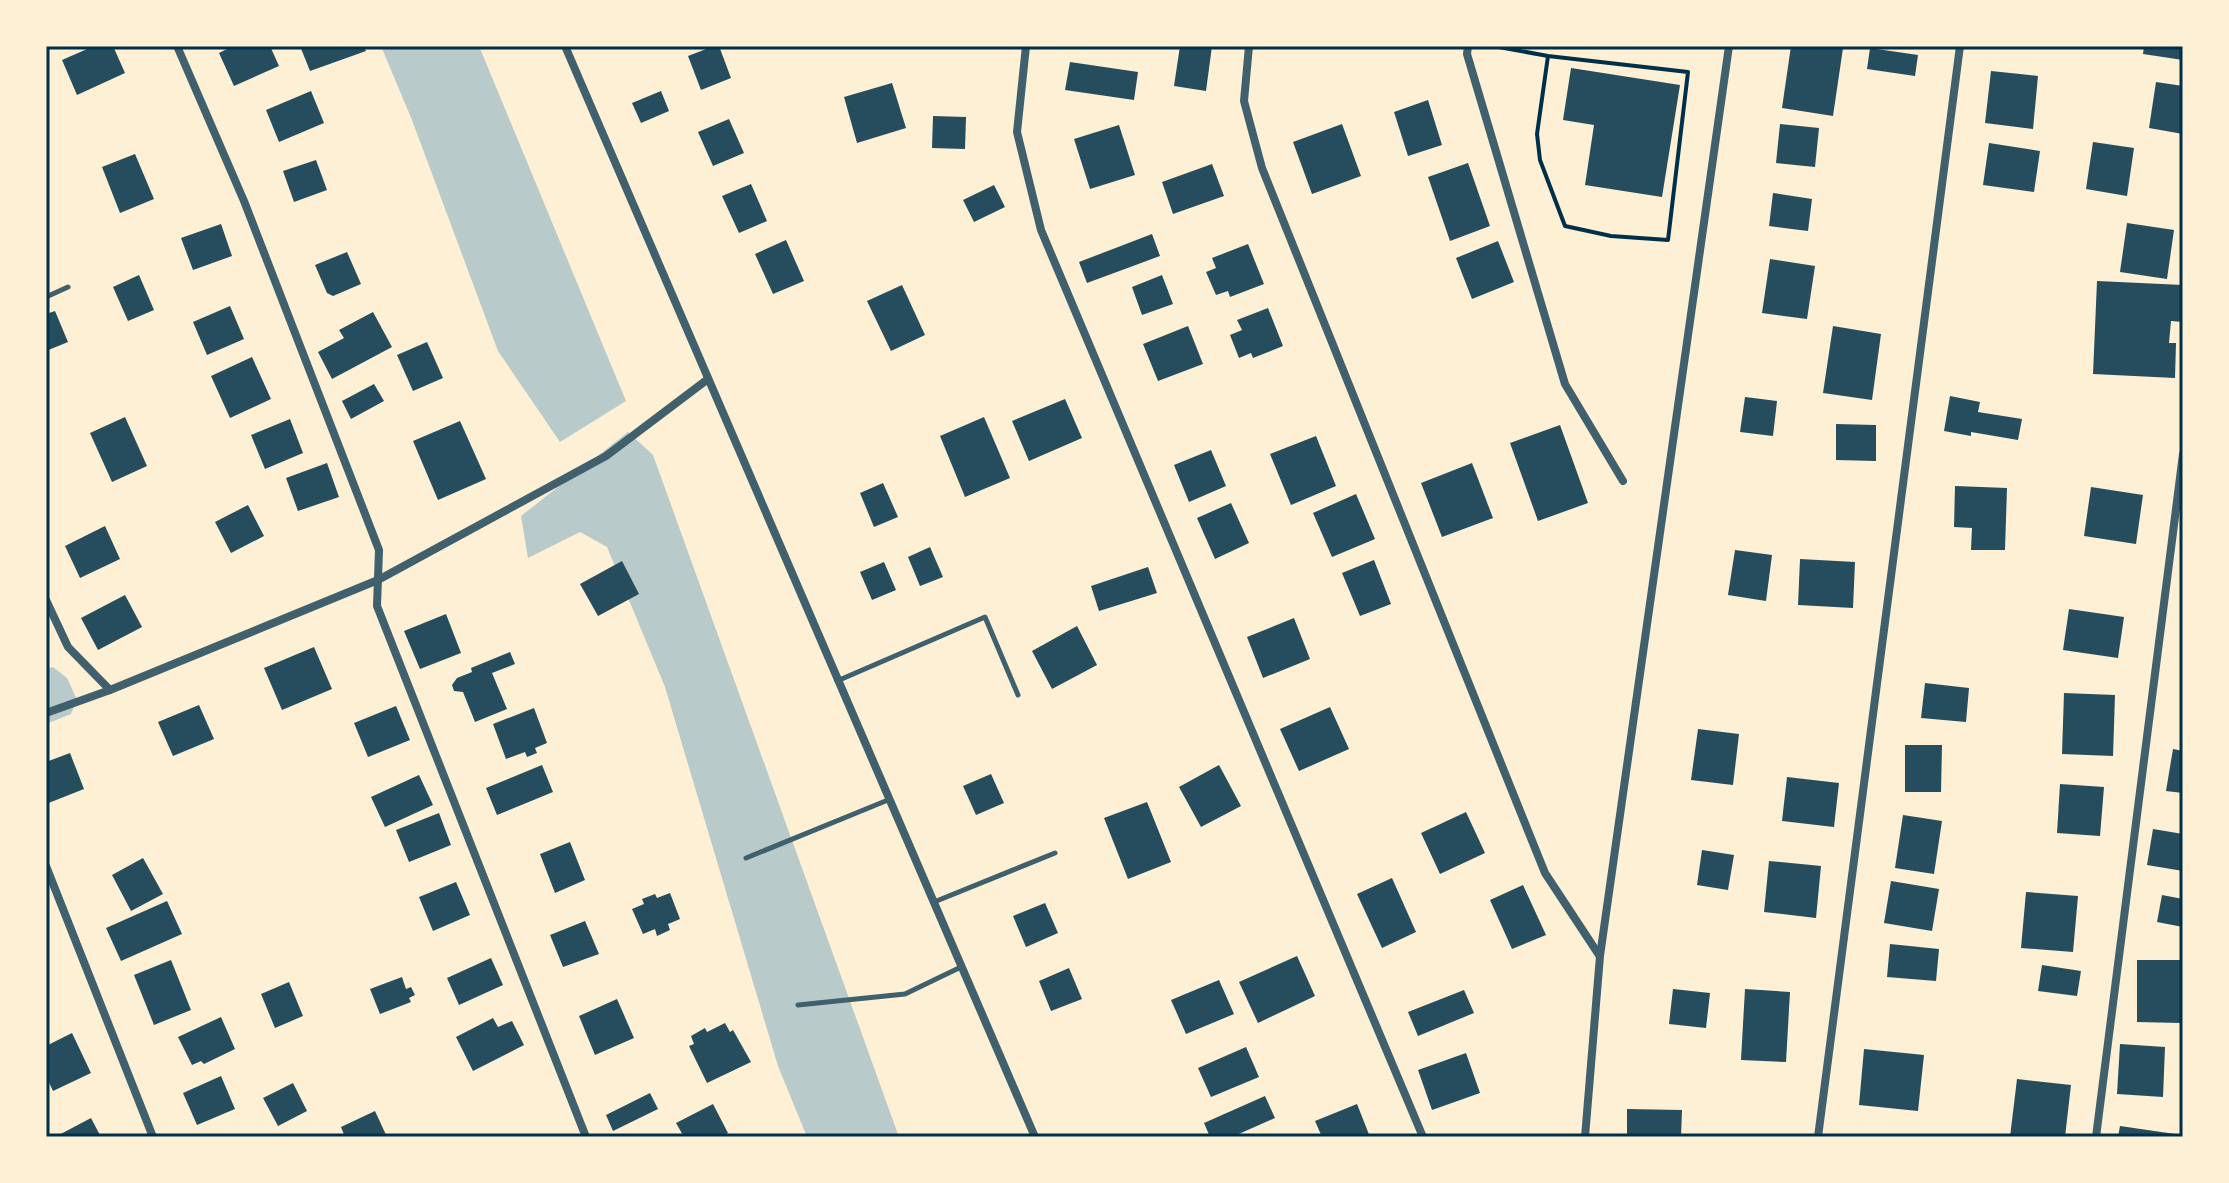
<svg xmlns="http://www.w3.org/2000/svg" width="2229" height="1183" viewBox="0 0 2229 1183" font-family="Raleway,sans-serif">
<rect width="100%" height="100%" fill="#fdf0d5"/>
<!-- green -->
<g fill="#b9caca">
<path d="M381,46H479L626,401L560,442L498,351L412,120Z"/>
<path d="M628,432L653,455L899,1137H807L778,1066L665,687L607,547L580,532L528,558L521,516Z"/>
<path d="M53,667L67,678L77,700L71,714L46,724V669Z"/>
</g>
<!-- building -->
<g fill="#264d5e">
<path d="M94,46H113L125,73L77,95L62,60Z"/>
<path d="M233,46H270L279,66L234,86L219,53Z"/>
<path d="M300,46H364L366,51L310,71Z"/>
<path d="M714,46H719L731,78L701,90L688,56Z"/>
<path d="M1180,46H1212L1206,91L1174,86Z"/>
<path d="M1791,46L1843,48L1833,116L1782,108Z"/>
<path d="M2144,46H2183V60L2143,54Z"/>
<path d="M1870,48L1918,55L1915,76L1867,69Z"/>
<path d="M1070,62L1138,72L1134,100L1065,90Z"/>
<path d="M1571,68L1680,85L1662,197L1585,185L1594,125L1563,120Z"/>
<path d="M1991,71L2038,76L2033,129L1985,123Z"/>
<path d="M2156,82L2183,86V134L2149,128Z"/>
<path d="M892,83L906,128L857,143L844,97Z"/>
<path d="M311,91L324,123L279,142L266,110Z"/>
<path d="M661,91L669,111L641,123L632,103Z"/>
<path d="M1428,100L1442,145L1408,156L1394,112Z"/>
<path d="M933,116L966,117L965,149L932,148Z"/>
<path d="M729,119L744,153L713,166L698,132Z"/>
<path d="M1342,124L1361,176L1312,194L1293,142Z"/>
<path d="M1780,124L1819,128L1815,167L1776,163Z"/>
<path d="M1119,125L1135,175L1090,189L1074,139Z"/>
<path d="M2093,142L2134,148L2127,196L2086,189Z"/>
<path d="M1989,143L2040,151L2034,192L1983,185Z"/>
<path d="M135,154L154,199L120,213L102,167Z"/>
<path d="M316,160L327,190L294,202L283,171Z"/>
<path d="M1468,163L1490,226L1450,241L1428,177Z"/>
<path d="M1212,164L1224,196L1173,214L1162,182Z"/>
<path d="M751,184L767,221L739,233L722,196Z"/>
<path d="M994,185L1005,207L974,222L963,200Z"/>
<path d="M1773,193L1812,199L1808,231L1769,226Z"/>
<path d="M2127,223L2174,230L2167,279L2120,272Z"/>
<path d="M221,224L232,256L193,270L181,238Z"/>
<path d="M1152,234L1160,256L1087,283L1079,262Z"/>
<path d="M786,240L804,281L773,294L755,254Z"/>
<path d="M1498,241L1514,282L1472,299L1456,258Z"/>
<path d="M1248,244L1264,284L1230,297L1228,291L1216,295L1206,272L1216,268L1212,258Z"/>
<path d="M347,252L361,284L333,296L327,293L315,265Z"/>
<path d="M1770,259L1815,266L1807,319L1762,313Z"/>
<path d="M139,275L154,310L128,321L113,287Z"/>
<path d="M1162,275L1173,304L1142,315L1132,287Z"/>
<path d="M2097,281L2183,285V322L2171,321L2169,343H2176L2175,378L2093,374Z"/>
<path d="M902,285L925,335L891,351L867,301Z"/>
<path d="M230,306L244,339L207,355L193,322Z"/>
<path d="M1268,308L1283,346L1253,358L1251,353L1239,358L1230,335L1242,330L1237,320Z"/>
<path d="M55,311L68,342L46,351V314Z"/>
<path d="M373,312L392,347L332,379L318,352L344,338L339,330Z"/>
<path d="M1188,326L1203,364L1158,381L1143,344Z"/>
<path d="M1833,326L1881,334L1872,400L1823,393Z"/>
<path d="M427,342L443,378L413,391L397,355Z"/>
<path d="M252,357L271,399L230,418L211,376Z"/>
<path d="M374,384L384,401L351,419L342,401Z"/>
<path d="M1950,396L1980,402L1978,412L2022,419L2018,440L1971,432V436L1944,431Z"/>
<path d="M1745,397L1777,401L1773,436L1740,432Z"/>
<path d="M1065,399L1082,438L1029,461L1012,421Z"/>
<path d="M125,417L147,466L112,482L90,433Z"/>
<path d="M984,417L1010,478L965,497L940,436Z"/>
<path d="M290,419L303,453L265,469L251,435Z"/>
<path d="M460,421L486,479L438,500L413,441Z"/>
<path d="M1836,424L1876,425V461L1836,460Z"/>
<path d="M1560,425L1588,503L1538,521L1510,443Z"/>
<path d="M1316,436L1336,486L1291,505L1270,454Z"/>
<path d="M1211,450L1226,486L1189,502L1174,465Z"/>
<path d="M327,463L339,497L298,511L286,478Z"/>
<path d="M1472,463L1493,518L1442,537L1421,483Z"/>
<path d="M883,483L898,517L874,527L860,493Z"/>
<path d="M1955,486L2007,488L2005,550H1971L1972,528L1954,527Z"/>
<path d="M2091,487L2143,495L2136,544L2084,536Z"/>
<path d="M1356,494L1375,539L1332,557L1313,513Z"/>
<path d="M1231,503L1249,543L1215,559L1197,518Z"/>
<path d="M248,505L264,536L231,553L215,522Z"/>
<path d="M105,526L120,559L80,578L65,546Z"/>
<path d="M930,547L943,577L920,586L908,557Z"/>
<path d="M1735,550L1772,555L1766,601L1728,595Z"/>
<path d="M1800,559L1855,562L1853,608L1798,605Z"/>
<path d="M1374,560L1391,604L1360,616L1342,573Z"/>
<path d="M622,561L639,594L598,616L580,584Z"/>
<path d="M884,562L896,590L872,600L860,572Z"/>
<path d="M1148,567L1157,593L1099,611L1091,586Z"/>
<path d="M125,595L142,627L98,650L81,618Z"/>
<path d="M2069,609L2124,617L2118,658L2063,650Z"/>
<path d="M446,614L461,653L420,669L404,631Z"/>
<path d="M1294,618L1310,659L1263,678L1247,637Z"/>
<path d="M1077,626L1097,665L1052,689L1032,651Z"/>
<path d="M314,647L332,689L282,710L264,668Z"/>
<path d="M510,652L515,664L492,673L507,709L475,722L463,692L454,691L452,685L457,678L472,672L471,668Z"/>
<path d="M1925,683L1969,688L1966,722L1921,718Z"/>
<path d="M2064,693L2115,695L2113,756L2062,754Z"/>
<path d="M199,705L214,739L173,756L158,722Z"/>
<path d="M396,706L410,740L368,757L354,723Z"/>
<path d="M1330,707L1349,749L1299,771L1280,729Z"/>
<path d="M534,708L547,743L535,748L537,753L527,757L525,752L506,759L493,724Z"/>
<path d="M1698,729L1739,734L1733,785L1691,780Z"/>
<path d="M1905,745H1942L1941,792H1905Z"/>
<path d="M2173,749L2183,751V793L2166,791Z"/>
<path d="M70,753L84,789L46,804V762Z"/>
<path d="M542,765L553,792L497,815L486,788Z"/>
<path d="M1219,765L1241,806L1201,827L1179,787Z"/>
<path d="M991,774L1004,803L976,815L963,786Z"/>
<path d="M419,775L433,805L385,827L371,797Z"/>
<path d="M1787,777L1839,783L1834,827L1782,821Z"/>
<path d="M2060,784L2104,787L2100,836L2057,833Z"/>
<path d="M1147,802L1171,862L1128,879L1104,818Z"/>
<path d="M1466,812L1485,853L1440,874L1421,833Z"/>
<path d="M439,813L451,845L409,862L396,830Z"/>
<path d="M1903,815L1942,821L1934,874L1895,868Z"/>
<path d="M2153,829L2183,834V871L2147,865Z"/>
<path d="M570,842L585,880L555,893L540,854Z"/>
<path d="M1702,850L1734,855L1728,890L1697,885Z"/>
<path d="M143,858L163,894L131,911L112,875Z"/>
<path d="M1769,861L1821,866L1816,918L1764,912Z"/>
<path d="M1392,878L1416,932L1382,948L1357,894Z"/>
<path d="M1891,881L1939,889L1932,931L1884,923Z"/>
<path d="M456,882L470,915L433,931L419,897Z"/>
<path d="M1523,885L1546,935L1512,949L1490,900Z"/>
<path d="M2026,892L2078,896L2073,952L2021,948Z"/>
<path d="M670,893L680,919L668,924L670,930L657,936L655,929L643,934L632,909L644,904L642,899L655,894L657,898Z"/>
<path d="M2162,895L2183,899V927L2157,922Z"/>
<path d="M167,901L182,934L121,961L106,928Z"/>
<path d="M1045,903L1058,933L1026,947L1013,916Z"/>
<path d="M585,921L599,954L563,967L550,935Z"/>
<path d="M1890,944L1939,949L1936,981L1887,977Z"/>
<path d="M1297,956L1315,996L1258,1023L1239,982Z"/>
<path d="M491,958L503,985L459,1005L447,978Z"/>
<path d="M171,960L191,1010L154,1025L134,975Z"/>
<path d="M2137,960H2182L2181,1023L2137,1022Z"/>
<path d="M2042,965L2081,971L2077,996L2038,991Z"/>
<path d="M1069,968L1082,999L1051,1011L1039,981Z"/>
<path d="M402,977L406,989L411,987L415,995L409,998L411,1002L380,1014L370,989Z"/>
<path d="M1219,980L1234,1014L1186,1034L1171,1000Z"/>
<path d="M289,982L303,1016L275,1028L261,994Z"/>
<path d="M1673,989L1710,993L1706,1028L1669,1024Z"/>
<path d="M1745,989L1790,992L1786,1062L1741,1060Z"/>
<path d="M1464,990L1474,1013L1418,1036L1408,1012Z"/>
<path d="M617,999L634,1038L595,1055L579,1016Z"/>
<path d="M221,1017L235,1049L204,1064L201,1061L192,1065L178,1037Z"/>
<path d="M493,1018L498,1027L512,1021L524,1045L473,1071L456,1037Z"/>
<path d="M725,1023L730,1032L733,1030L751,1062L707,1083L689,1046L694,1044L691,1036L705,1028L707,1032Z"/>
<path d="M72,1033L91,1073L53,1091L46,1076V1046Z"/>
<path d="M2120,1044L2165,1047L2163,1097L2117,1094Z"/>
<path d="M1246,1047L1259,1077L1211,1097L1198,1068Z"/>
<path d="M1864,1049L1924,1055L1918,1111L1859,1105Z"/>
<path d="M1466,1053L1480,1093L1432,1110L1418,1070Z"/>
<path d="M221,1076L235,1109L197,1125L183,1093Z"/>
<path d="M2017,1079L2071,1085L2065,1137H2010Z"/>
<path d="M293,1083L307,1111L278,1126L263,1098Z"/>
<path d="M650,1093L658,1109L613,1131L606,1115Z"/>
<path d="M1265,1096L1275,1118L1232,1137H1210L1204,1123Z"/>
<path d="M713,1104L728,1133L720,1137H684L676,1123Z"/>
<path d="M1357,1104L1370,1137H1322L1315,1121Z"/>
<path d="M1627,1109L1682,1110L1681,1137H1627Z"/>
<path d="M375,1111L387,1137H345L341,1127Z"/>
<path d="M91,1118L101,1137H55Z"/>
<path d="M2120,1126L2182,1135L2181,1137H2118Z"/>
</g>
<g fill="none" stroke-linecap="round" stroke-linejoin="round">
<!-- path -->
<path stroke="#003049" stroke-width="4" d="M1493,46L1548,56L1688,72L1668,240L1611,236L1565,226L1540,160L1537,134L1548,56"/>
<!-- service -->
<g stroke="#3f606c" stroke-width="5">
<path d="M46,297L68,287"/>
<path d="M837,681L985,617L1018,695"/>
<path d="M746,858L888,800"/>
<path d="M934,902L1055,853"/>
<path d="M798,1005L905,994L961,967"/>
</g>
<!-- minor -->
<g stroke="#3f606c" stroke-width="8">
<path d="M177,46L244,201L379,550L377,606L586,1137"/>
<path d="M565,46L1035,1137"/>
<path d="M1026,46L1017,132L1041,230L1423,1137"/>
<path d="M1249,46L1244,101L1262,168L1545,873L1599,955"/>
<path d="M1468,46L1467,54L1565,384L1623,481"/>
<path d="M46,600L68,647L110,690"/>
<path d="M46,713L110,690L378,580L606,456L708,379"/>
<path d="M46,866L153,1137"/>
<path d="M1585,1137L1600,956L1729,46"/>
<path d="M1818,1137L1960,46"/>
<path d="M2096,1137L2183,454"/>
</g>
</g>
<!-- border -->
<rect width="2229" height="1183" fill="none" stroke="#fdf0d5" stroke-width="96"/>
<rect x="48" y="48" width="2133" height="1087" fill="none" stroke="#003049" stroke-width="3"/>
</svg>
